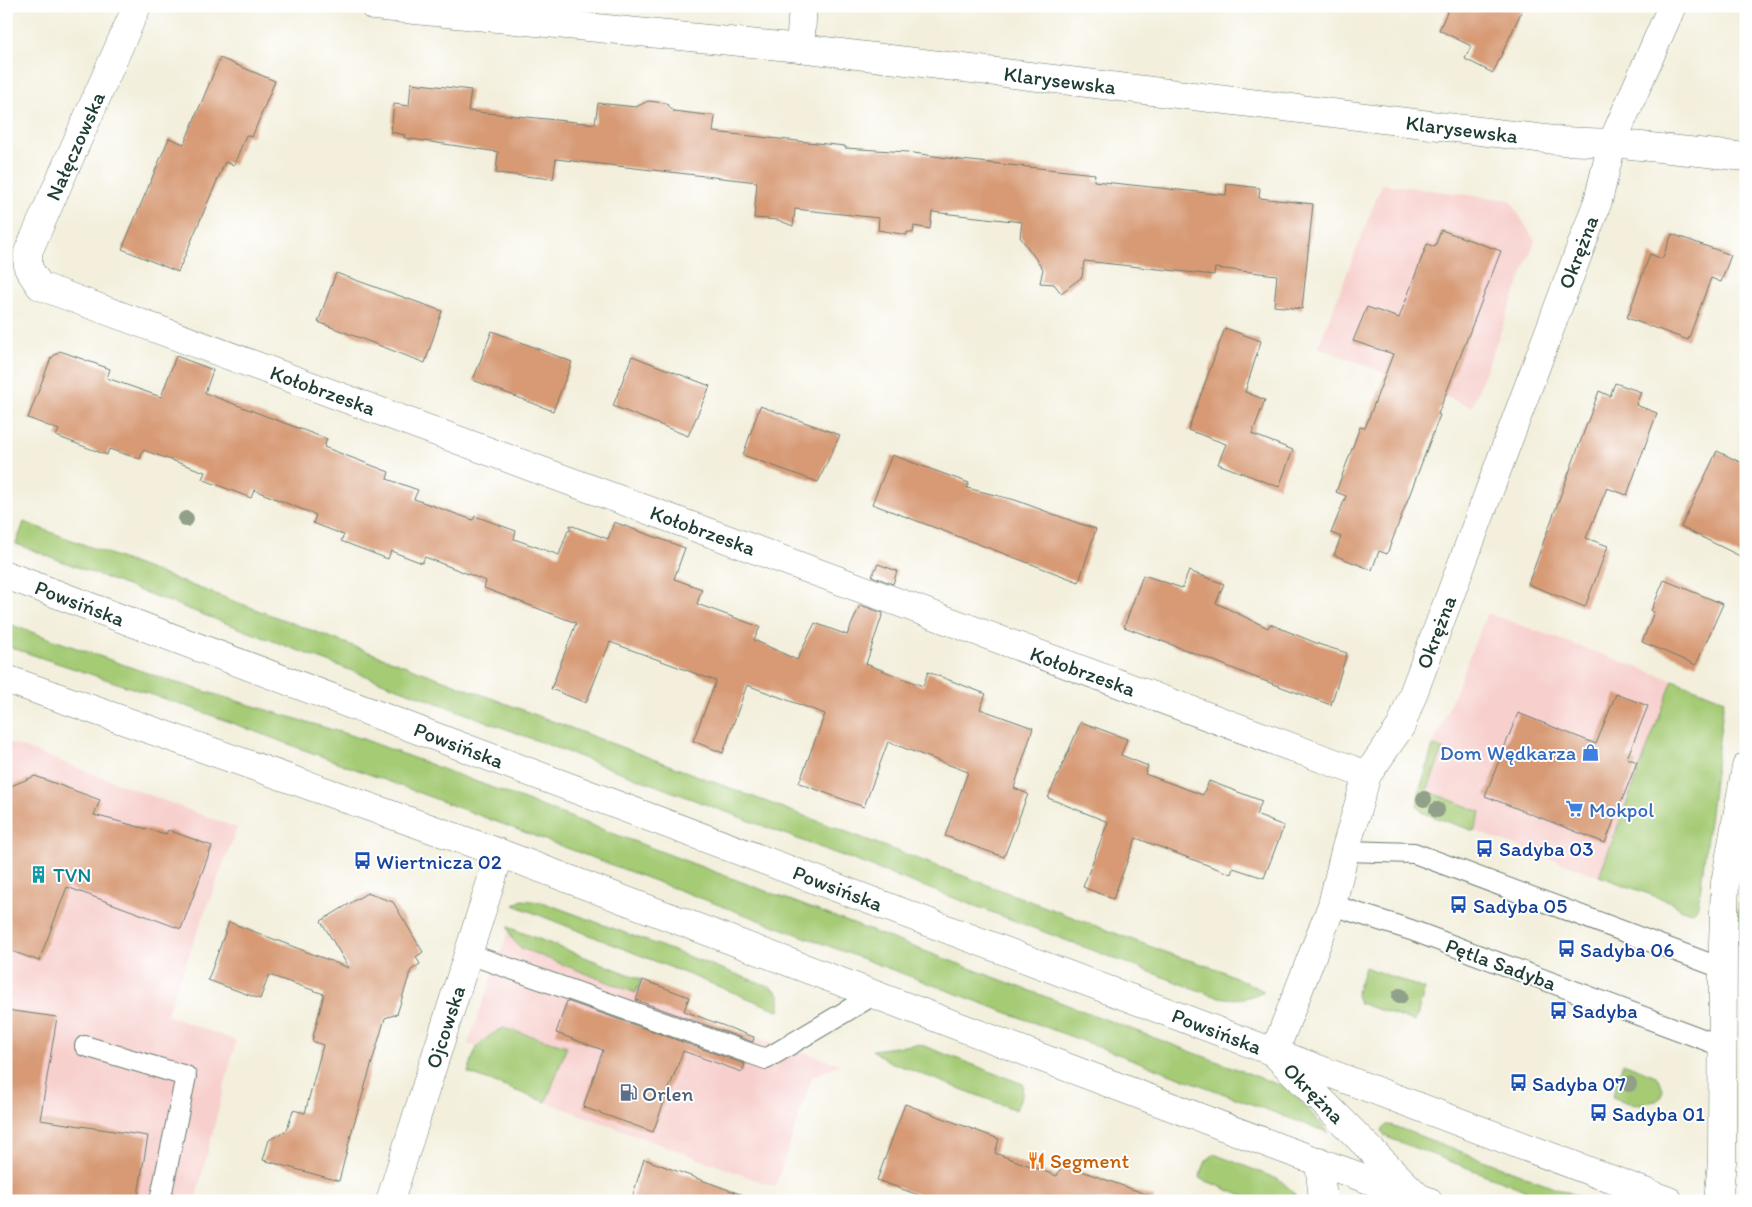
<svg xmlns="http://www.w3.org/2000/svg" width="1752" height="1207" viewBox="0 0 1752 1207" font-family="Itim,sans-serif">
<rect width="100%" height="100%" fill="#fff"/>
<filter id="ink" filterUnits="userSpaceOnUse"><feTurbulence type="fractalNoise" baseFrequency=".02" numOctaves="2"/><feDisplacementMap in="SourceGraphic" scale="10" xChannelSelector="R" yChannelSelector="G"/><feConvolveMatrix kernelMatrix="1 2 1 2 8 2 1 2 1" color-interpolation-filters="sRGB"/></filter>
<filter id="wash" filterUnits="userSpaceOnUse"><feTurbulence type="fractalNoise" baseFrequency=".0096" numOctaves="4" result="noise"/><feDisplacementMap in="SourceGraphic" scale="20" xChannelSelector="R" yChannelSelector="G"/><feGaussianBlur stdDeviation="1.12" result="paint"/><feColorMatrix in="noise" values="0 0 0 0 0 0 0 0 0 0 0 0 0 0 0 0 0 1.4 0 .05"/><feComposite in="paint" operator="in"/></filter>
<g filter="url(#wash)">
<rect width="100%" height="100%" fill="#f3efdc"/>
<!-- built -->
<g fill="#f7d0ce">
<path d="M1382,184L1510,200L1535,241L1472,407L1318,347Z"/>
<path d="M1487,613L1673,680L1599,876L1474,831L1481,812L1427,791L1443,749L1433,746Z"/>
<path d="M6,741L237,828L166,1015L236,1041L195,1201H6Z"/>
<path d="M508,932L512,939L636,992L641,979L689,997L684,1012L755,1037L840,1064L812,1077L775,1187L546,1102L566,1047L484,1039L476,1047L468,1044Z"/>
</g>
<!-- green -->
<g fill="#a5cb75" stroke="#628454">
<path d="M24,522L1173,955L1218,969L1264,991C1243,1001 1232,1000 1211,995L16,544Z"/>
<path d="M6,623L164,679L363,739L1290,1089L1329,1133L192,708L6,646Z"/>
<path d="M1673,680L1724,700L1700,894L1698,904L1693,912L1682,910L1671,902L1599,876Z"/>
<path d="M1433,746L1443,749L1427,791L1481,812L1474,831L1423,813L1417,806L1419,793Z"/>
<path d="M1746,843V944H1737L1738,913Z"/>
<path d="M522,900L542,902L768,986L775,990L780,995V1011L514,905Z"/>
<path d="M508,927L641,979L636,993L521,948L512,939Z"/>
<path d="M1365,967L1425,989L1415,1022L1359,1003L1356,995Z"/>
<path d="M503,1028L567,1046L546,1102L468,1073C477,1043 476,1044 503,1028Z"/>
<path d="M919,1044L1023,1084L1022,1095L1016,1110L890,1062L872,1050Z"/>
<path d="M1623,1063L1656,1076L1661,1083L1663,1090L1660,1098L1656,1101L1635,1105L1612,1097Z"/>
<path d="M1387,1125H1391L1591,1201H1554L1389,1138L1384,1135L1382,1131L1384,1127Z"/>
<path d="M1214,1154L1280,1180L1293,1192L1298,1201H1255L1199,1178L1206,1161Z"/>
</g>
<g id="blocks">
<!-- building -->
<g fill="#d79a74">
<path d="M1450,6H1524L1493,73L1465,59L1471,46L1439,30Z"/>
<path d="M220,58L275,81L252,137L246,135L234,165L225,162L178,272L122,249L169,138L184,144Z"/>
<path d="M411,83L471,90L468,111L595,124L598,103L636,107L648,101L666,103L673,111L715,116L713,132L845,146V148L907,152L961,160L1095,174L1094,181L1226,195L1227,184L1260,188L1259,198L1313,204L1302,309L1274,306L1277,275L1215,268L1214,275L1084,261L1082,277L1061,293L1054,284L1040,283L1043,269L1020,237L1022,222L932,212L930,229L914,226L913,233L907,232V235L878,230L879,218L795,209L793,226L778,220L754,218L757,182L556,159L553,179L496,173L498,152L404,138L405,135L391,132L394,104L409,106Z"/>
<path d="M1441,230L1501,251L1438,414L1440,415L1387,554L1379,551L1372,570L1334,555L1341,537L1331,533L1346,496L1336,492L1360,427L1365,428L1393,354L1353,341L1367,307L1399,318L1427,244L1435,247Z"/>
<path d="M1672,234L1731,255L1721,282L1711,278L1688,340L1627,318L1650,254L1662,259Z"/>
<path d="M336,273L442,311L425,363L318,322Z"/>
<path d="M1225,328L1261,341L1245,392L1265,400L1252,434L1293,450L1279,487L1218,464L1226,444L1188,430Z"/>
<path d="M492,331L572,362L553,411L473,380Z"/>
<path d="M60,351L110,369L107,378L161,397L176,356L213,370L205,393L327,439L324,447L389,472L387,479L418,490L414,499L473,520L475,516L516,531L514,539L559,555L568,530L570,531V525L608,539L614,522L685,548L674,579L702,589L697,604L760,627L754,640L797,660L815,623L847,635L860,605L883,613L866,664L923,686L928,672L986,694L980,709L1033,728L1014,788L1028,794L1004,857L945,836L968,772L888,742L864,807L831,795L799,783L825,714L747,685L723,753L693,741L716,681L610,642L586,703L551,689L576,623L484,588L486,581L425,557L422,563L391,551L388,559L341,541L344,535L313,523L316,515L254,490L251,498L202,479L205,472L143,450L140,459L109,449L107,455L56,436L59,430L28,418L51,358Z"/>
<path d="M632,356L710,386L688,436L613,406Z"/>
<path d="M1615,383L1641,392L1636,405L1657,413L1627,495L1607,488L1586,538L1608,546L1585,607L1528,584L1599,391L1610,396Z"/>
<path d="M760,406L840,435L818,482L743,455Z"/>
<path d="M1717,451L1746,465V559L1681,527Z"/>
<path d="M892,455L969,483L967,488L1015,500L1075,522L1096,529L1079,582L872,504Z"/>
<path d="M878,564L897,571L893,584L872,576Z"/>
<path d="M1189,571L1224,584L1216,603L1268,628L1270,624L1321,645L1347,653L1331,705L1254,677L1202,656L1124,627L1143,575L1182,588Z"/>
<path d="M1664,580L1723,604L1696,665L1642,642L1654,612L1651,611Z"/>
<path d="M1616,694L1648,706L1627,758L1637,762L1605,843L1485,796L1518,713L1596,744Z"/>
<path d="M1081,722L1127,739L1121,755L1148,766L1145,774L1203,795L1209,781L1262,801L1256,815L1284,826L1264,878L1233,868L1231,874L1136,838L1113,899L1083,887L1108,822L1048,798Z"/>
<path d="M35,776L100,800L94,815L166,834L168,830L212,846L181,929L67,887L39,961L6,949V788Z"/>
<path d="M367,893L393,902L423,952L416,957L420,964L411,970L397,1014L385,1018L353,1127L339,1181L263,1160L269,1140L287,1130L293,1110L305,1113L323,1045L312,1041L324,994L269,975L260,999L208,980L229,922L349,968L321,921Z"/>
<path d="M643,980L689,997L684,1011L754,1037L753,1042L636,1000Z"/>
<path d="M567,1001L745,1064L742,1072L683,1051L653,1132L583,1107L603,1050L556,1033Z"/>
<path d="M6,1010L57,1017L40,1120L148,1136L137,1201H6Z"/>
<path d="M905,1104L999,1139L995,1153L1057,1176L1062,1164L1154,1197L1153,1201H935L877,1180Z"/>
<path d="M644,1159L748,1197L747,1201H631Z"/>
</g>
</g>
</g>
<g filter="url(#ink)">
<use href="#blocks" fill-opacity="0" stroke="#697b6f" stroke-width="1"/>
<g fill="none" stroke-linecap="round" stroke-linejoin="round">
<defs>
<g id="service">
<path d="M1345,851L1414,853L1724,969"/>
<path d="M1332,905L1411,930L1724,1047"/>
<path d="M469,954L766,1059L875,994"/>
<path d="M85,1046L186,1076L160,1201"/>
</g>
<g id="minor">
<path d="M137,6L28,252V268L40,286L1367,775"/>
<path d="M374,6L800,48L1562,141L1612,143L1746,157"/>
<path d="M800,48L803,6"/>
<path d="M1319,1161L1323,1201"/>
<path d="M1413,1198L1418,1197L1274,1053L1332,905L1345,851L1367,775L1401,726L1598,201L1612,143L1672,6"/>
<path d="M390,1201L500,853"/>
<path d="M1718,1201L1722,1162L1723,943L1725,883L1746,767"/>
</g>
<g id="secondary">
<path d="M6,575L1669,1201"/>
<path d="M6,679L500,853L1283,1149L1428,1201"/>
</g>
</defs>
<!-- service casing -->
<use href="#service" stroke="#697b6f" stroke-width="22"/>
<!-- minor casing -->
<use href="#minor" stroke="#697b6f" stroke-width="29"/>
<!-- secondary casing -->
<use href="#secondary" stroke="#697b6f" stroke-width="29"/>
<!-- service -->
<use href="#service" stroke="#fff" stroke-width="20"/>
<!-- minor -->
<use href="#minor" stroke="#fff" stroke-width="28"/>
<!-- secondary -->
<use href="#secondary" stroke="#fff" stroke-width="28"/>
</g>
<!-- trees -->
<g fill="#91a088">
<circle cx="186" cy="519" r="8"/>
<circle cx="1424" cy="799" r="8"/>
<circle cx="1437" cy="810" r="8"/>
<circle cx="1400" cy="996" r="8"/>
<circle cx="1629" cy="1084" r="8"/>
</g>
</g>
<!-- icons -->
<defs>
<symbol id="shop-bare" viewBox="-9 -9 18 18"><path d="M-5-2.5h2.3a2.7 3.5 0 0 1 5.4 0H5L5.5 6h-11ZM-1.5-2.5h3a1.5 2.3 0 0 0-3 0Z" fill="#3f7fe0" stroke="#fff" stroke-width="2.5" paint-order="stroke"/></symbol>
<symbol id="supermarket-bare" viewBox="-9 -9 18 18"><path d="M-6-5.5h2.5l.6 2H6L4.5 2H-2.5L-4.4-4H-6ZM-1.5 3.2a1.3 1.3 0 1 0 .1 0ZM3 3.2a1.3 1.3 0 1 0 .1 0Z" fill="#3f7fe0" stroke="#fff" stroke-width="2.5" paint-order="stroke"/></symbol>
<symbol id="bus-bare" viewBox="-9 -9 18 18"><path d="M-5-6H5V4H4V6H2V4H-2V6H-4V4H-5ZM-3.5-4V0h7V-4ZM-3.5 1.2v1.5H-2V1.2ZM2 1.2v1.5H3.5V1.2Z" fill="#1a4fb4" stroke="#fff" stroke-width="2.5" paint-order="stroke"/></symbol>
<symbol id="building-bare" viewBox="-9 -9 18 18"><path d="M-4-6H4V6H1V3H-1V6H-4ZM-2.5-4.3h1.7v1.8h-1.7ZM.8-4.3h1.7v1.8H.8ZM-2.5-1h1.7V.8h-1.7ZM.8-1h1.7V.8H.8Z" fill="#0f9aa8" stroke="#fff" stroke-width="2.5" paint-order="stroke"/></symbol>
<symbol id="fuel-bare" viewBox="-9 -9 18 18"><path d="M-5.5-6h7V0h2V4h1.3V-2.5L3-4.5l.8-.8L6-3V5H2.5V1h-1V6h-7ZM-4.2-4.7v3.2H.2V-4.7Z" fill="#5c6f8a" stroke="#fff" stroke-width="2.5" paint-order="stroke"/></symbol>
<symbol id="restaurant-bare" viewBox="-9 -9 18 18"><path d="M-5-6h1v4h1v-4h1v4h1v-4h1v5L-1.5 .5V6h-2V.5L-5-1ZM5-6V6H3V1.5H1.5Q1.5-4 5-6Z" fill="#e8710a" stroke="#fff" stroke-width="2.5" paint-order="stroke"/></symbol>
</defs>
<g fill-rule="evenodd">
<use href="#shop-bare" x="1578" y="740" width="25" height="25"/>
<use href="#supermarket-bare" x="1562" y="796" width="25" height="25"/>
<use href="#bus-bare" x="1472" y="836" width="25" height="25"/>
<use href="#bus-bare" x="350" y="848" width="25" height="25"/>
<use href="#building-bare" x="26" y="862" width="25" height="25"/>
<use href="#bus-bare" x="1446" y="892" width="25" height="25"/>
<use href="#bus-bare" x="1554" y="936" width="25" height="25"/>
<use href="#bus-bare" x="1546" y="998" width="25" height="25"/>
<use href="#bus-bare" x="1506" y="1070" width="25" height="25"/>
<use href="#fuel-bare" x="616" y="1080" width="25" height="25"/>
<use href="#bus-bare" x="1586" y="1100" width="25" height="25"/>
<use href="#restaurant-bare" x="1024" y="1148" width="25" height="25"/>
</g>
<g text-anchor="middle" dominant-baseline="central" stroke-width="4" stroke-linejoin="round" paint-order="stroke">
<!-- street labels -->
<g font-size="21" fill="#1f3d34" stroke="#fff">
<text transform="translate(1060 80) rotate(7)">Klarysewska</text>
<text transform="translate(1462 129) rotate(7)">Klarysewska</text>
<text transform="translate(75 146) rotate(-66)">Nałęczowska</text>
<text transform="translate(1578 252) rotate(-69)">Okrężna</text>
<text transform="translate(323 390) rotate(20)">Kołobrzeska</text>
<text transform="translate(703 530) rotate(20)">Kołobrzeska</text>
<text transform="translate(80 603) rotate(21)">Powsińska</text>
<text transform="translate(1436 632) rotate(-69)">Okrężna</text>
<text transform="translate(1083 671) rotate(20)">Kołobrzeska</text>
<text transform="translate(459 745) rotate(21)">Powsińska</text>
<text transform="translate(838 888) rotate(21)">Powsińska</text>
<text transform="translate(1501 964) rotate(20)">Pętla Sadyba</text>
<text transform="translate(445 1027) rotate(-72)">Ojcowska</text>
<text transform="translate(1217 1031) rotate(21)">Powsińska</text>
<text transform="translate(1314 1093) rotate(45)">Okrężna</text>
</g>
<!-- shop labels -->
<g font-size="21" fill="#366cbe" stroke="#fff" text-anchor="end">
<text x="1576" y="752">Dom Wędkarza</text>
<text x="1589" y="809" text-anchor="start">Mokpol</text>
</g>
<!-- transit labels -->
<g font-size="21" fill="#164399" stroke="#fff" text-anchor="start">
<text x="1499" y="848">Sadyba 03</text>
<text x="376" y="861">Wiertnicza 02</text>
<text x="1473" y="905">Sadyba 05</text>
<text x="1580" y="949">Sadyba 06</text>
<text x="1572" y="1010">Sadyba</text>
<text x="1532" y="1083">Sadyba 07</text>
<text x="1612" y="1113">Sadyba 01</text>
</g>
<!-- culture labels -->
<g font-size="21" fill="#0d838f" stroke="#fff" text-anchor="start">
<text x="53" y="874">TVN</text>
</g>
<!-- service labels -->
<g font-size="21" fill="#4e5e75" stroke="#fff" text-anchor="start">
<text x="642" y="1093">Orlen</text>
</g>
<!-- food labels -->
<g font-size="21" fill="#c56008" stroke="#fff" text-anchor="start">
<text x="1050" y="1160">Segment</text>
</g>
</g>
<!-- margin -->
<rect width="1752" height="1207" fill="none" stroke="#fff" stroke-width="25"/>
</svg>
